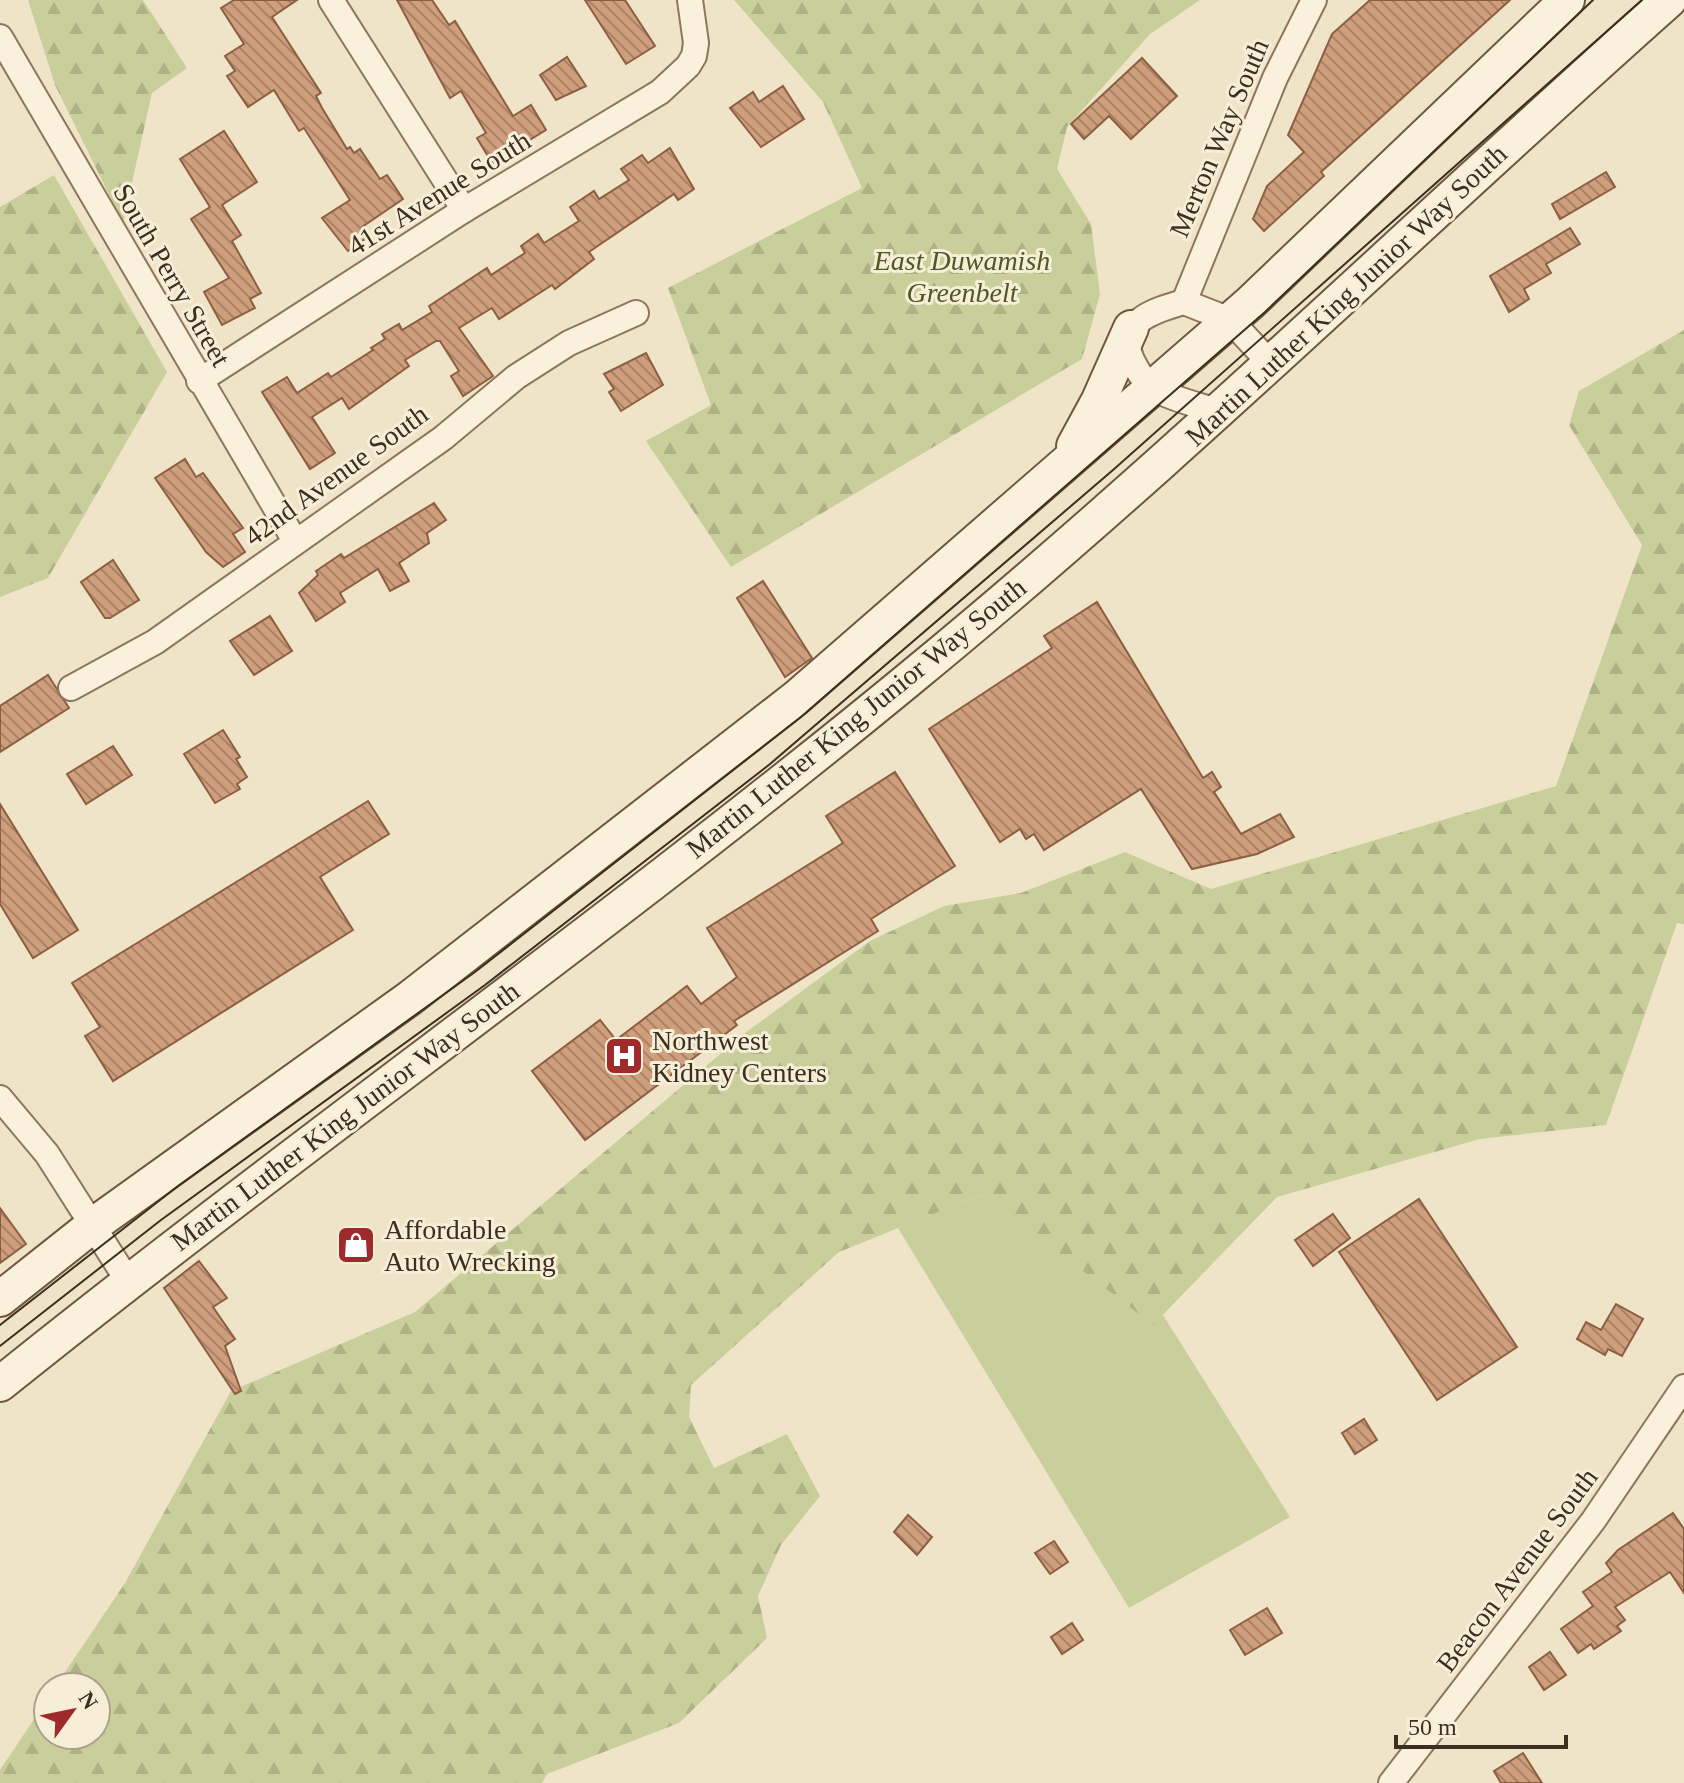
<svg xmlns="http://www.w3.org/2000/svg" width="1684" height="1783" viewBox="0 0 1684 1783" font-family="'Times New Roman',serif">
<defs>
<pattern id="forest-firs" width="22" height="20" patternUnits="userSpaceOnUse" patternTransform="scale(2)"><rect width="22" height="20" fill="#c9cf9b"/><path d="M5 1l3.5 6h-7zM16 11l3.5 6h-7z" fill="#aeb285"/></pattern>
<pattern id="building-back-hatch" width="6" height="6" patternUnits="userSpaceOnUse" patternTransform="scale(2)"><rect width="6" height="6" fill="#cf9f7d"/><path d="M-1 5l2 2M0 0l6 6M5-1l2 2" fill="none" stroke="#a98266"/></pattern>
</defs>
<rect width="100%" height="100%" fill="#f0e4c8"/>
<!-- grass -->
<path fill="#c9cf9b" d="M983,1194L1153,1324L1163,1315L1290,1517L1129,1608L898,1228Z"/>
<!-- forest -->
<g fill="url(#forest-firs)">
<path d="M28,0H143L187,68L152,93L123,223L55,85Z"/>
<path d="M734,0H1200L1150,34L1067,127L1057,169L1091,224L1100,294L1082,359L731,567L646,441L711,405L668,288L862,188L823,102Z"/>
<path d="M54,175L167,372L48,578L0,597V207Z"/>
<path d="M1684,330V924L1677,923L1606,1125L1480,1139L1277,1197L1153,1325L983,1194L839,1252L691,1385L689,1417L714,1468L787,1434L820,1496L781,1545L758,1596L767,1638L679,1723L547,1774L542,1783H0V1770L48,1698V1735H96V1687H55L125,1583L231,1391L415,1312L745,1033L870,941L944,906L1021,893L1125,852L1211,889L1556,786L1642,545L1569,425L1579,391Z"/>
</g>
<!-- building -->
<g fill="url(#building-back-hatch)" stroke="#8d5f41" stroke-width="2">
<path d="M234,0H297L272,17L321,93L316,96L322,108L347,149L350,147L354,153L360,149L380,179L387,175L403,199L362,227L368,237L348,251L322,218L350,200L304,128L299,131L274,90L248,107L227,76L235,71L225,56L244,44L221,8Z"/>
<path d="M397,0H432L449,25L455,21L513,116L531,105L546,130L492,163L477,138L486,133L461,91L450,98Z"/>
<path d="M585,0H625L655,46L626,64Z"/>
<path d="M1370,0H1510L1321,172L1324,176L1264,231L1253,219L1267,186L1304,152L1288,135L1332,34Z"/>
<path d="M567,57L586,86L556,100L540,75Z"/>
<path d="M1142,58L1177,96L1131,139L1109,116L1084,139L1071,124Z"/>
<path d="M783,86L804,119L761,147L730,108L753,92L759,102Z"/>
<path d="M224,131L257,182L222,205L241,235L232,241L261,293L250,299L255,308L222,325L204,292L229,278L191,219L210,207L180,159Z"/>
<path d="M670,148L694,189L678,200L674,194L589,252L594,259L555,289L552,285L499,319L492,308L459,328L493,376L463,396L451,376L459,371L440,341H436L405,360L409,366L349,409L342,398L312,417L335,453L310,469L262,392L287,377L297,393L328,373L331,377L373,350L371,348L385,339L382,334L399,324L402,330L432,312L429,306L487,268L491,275L525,253L521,246L538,234L544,243L579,221L570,207L594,191L599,199L629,180L621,169L642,155L648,163Z"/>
<path d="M1606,172L1615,187L1560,219L1552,204Z"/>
<path d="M1570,228L1580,244L1546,264L1551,273L1524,289L1529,299L1509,312L1490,276Z"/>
<path d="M646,353L663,385L621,411L609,392L614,389L604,374Z"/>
<path d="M185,459L196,477L203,473L243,528L233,534L245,552L223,567L206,552L155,478Z"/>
<path d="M434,503L446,520L427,533L429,543L399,563L409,581L390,591L378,569L340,593L345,602L316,621L299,593L318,575L316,571L341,554L344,558Z"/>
<path d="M113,560L139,600L110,618H105L81,582Z"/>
<path d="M763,581L812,658L785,677L737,598Z"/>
<path d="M1097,602L1203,778L1212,772L1221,787L1214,792L1241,834L1280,814L1294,837L1257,854L1192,869L1141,789L1044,850L1034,834L1026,839L1020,829L1000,842L929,729L1052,648L1044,636Z"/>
<path d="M270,616L292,651L254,675L230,641Z"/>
<path d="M48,675L69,708L0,752V706Z"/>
<path d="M223,730L240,757L236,759L247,777L237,784L240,789L215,803L184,754Z"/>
<path d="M113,746L132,775L86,804L67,774Z"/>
<path d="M895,772L955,866L871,919L878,931L734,1021L737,1025L585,1140L532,1071L600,1020L616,1040L687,986L701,1004L737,977L707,928L843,843L826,816Z"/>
<path d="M368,801L389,834L320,877L353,930L113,1081L85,1036L100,1027L72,983Z"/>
<path d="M0,804L78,930L33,958L0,904Z"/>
<path d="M1419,1199L1517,1347L1437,1400L1339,1252Z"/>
<path d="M0,1208L26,1244L0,1263Z"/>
<path d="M1333,1214L1350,1238L1313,1266L1295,1240Z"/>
<path d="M199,1261L227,1298L213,1307L235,1339L225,1346L241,1391L235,1394L164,1288Z"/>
<path d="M1616,1304L1643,1319L1622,1356L1608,1349L1605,1355L1577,1339L1586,1322L1601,1330Z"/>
<path d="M1364,1419L1377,1440L1355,1454L1342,1433Z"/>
<path d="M1673,1513L1684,1529V1593L1670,1572L1615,1607L1625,1620L1617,1626L1621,1631L1594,1649L1591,1644L1578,1653L1561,1629L1593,1606L1583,1592L1612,1572L1606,1563L1618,1550Z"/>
<path d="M908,1515L932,1537L917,1555L894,1532Z"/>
<path d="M1054,1541L1068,1562L1050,1574L1035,1553Z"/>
<path d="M1267,1608L1282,1633L1245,1655L1230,1630Z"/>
<path d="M1072,1623L1083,1640L1062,1654L1051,1637Z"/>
<path d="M1550,1652L1566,1675L1544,1690L1529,1667Z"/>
<path d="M1523,1753L1542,1783H1501L1494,1771Z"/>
</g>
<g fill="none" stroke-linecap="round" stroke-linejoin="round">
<defs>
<g id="minor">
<path d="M331,0L464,210"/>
<path d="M0,37L295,541"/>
<path d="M1184,302L1275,78L1314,0"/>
<path d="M199,381L464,210L660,92L688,66L694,56L696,43L690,0"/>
<path d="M1220,412C1199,405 1174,400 1155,389C1145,384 1137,370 1132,360C1115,322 1155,310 1184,302L1230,320L1272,365"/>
<path d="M71,688L155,642L443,438L516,377L569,343L636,313"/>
<path d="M0,1098L47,1154L128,1281"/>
<path d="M1391,1783L1593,1521L1684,1387"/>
</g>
<g id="secondary">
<path d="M1074,446L1099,400L1131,328"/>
<path d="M0,1299L92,1226L410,998L796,698L1250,303L1567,0"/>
<path d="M0,1384C300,1143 616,921 913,676C1175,461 1416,225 1669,0"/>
</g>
</defs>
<!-- minor casing -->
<use href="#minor" stroke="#8d765c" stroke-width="28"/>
<!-- secondary casing -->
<use href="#secondary" stroke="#6f573f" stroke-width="38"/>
<!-- minor -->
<use href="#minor" stroke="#faf1dc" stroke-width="24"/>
<!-- secondary -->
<use href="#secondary" stroke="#faf1dc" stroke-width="34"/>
<!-- tram -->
<g stroke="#3d2e20" stroke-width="2">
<path d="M0,1325L178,1186L475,972L801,717L1265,312L1593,0"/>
<path d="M0,1346L161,1220L485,985L770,764L1113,470L1642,0"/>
</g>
</g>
<!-- icons -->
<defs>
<symbol id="hospital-square" viewBox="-11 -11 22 22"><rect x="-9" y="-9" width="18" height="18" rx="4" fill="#9e2a2b" stroke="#f7eed8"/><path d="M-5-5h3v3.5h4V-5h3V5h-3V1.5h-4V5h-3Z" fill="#fff"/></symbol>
<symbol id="shop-square" viewBox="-11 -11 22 22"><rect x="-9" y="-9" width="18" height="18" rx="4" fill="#9e2a2b" stroke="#f7eed8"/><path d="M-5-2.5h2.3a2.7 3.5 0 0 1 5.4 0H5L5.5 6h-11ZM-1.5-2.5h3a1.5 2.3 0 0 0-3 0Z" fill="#fff"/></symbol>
</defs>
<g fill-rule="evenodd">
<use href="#hospital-square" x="602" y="1034" width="44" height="44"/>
<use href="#shop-square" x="334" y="1223" width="44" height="44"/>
</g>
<g text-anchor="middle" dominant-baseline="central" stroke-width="6" stroke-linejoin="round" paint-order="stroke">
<!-- street labels -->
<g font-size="28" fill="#3d2e20" stroke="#f7eed8">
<text transform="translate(1219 138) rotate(-67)">Merton Way South</text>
<text transform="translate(439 193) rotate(-32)">41st Avenue South</text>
<text transform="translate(172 275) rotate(60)">South Perry Street</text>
<text transform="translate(1346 295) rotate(-43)">Martin Luther King Junior Way South</text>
<text transform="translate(336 475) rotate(-36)">42nd Avenue South</text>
<text transform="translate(856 718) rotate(-39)">Martin Luther King Junior Way South</text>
<text transform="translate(345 1116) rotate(-37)">Martin Luther King Junior Way South</text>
<text transform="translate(1517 1570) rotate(-53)">Beacon Avenue South</text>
</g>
<!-- park labels -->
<g font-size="28" font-style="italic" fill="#4d5a26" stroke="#f7eed8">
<text x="962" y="260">East Duwamish<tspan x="962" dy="32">Greenbelt</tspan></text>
</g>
<!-- poi labels -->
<g font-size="28" fill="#3d2e20" stroke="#f7eed8" text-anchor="start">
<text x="652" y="1040">Northwest<tspan x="652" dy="32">Kidney Centers</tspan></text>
<text x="384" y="1229">Affordable<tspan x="384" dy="32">Auto Wrecking</tspan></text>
</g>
</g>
<!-- north arrow -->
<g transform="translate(72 1711) rotate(57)"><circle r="38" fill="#f7eed8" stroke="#ada18e" stroke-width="2"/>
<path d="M0-6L14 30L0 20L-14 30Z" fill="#9e2a2b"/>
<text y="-12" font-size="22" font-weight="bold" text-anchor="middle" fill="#3d2e20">N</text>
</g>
<!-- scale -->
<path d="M1396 1735v12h170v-12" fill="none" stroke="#3d2e20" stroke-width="4"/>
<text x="1408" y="1735" font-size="24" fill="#3d2e20" stroke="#f7eed8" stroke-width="6" paint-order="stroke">50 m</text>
</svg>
